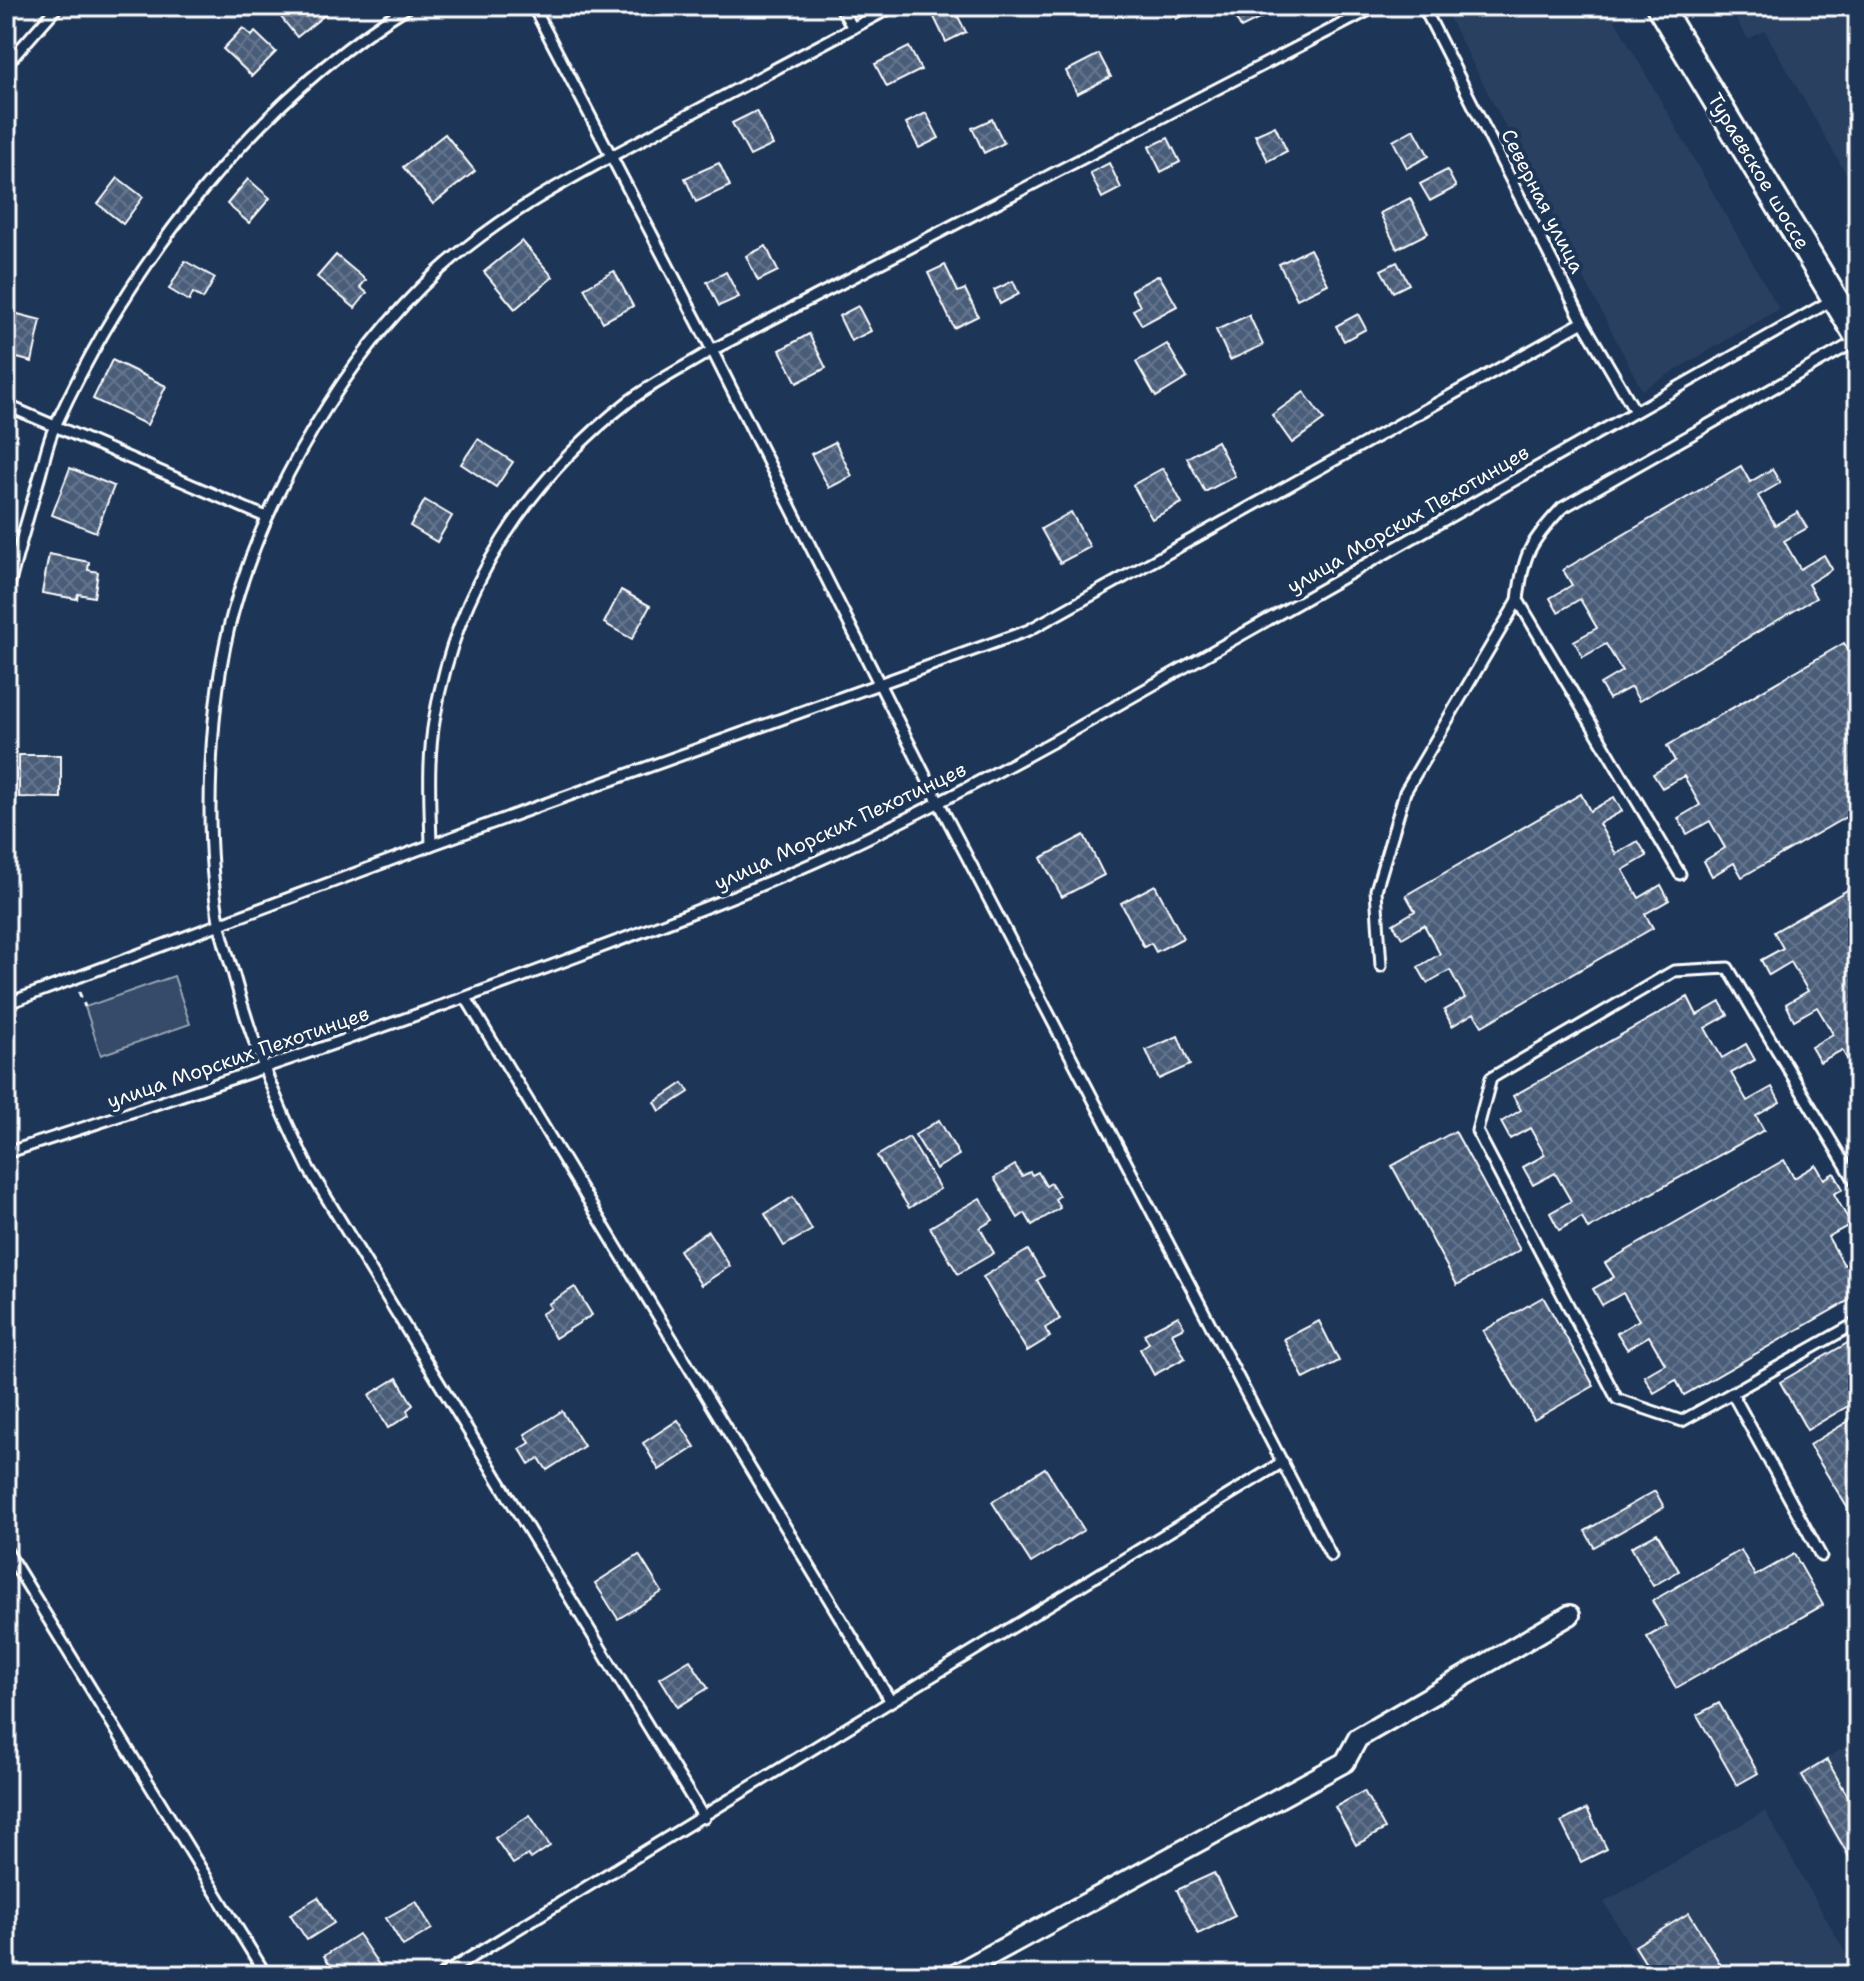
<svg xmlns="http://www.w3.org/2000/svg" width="1864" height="1981" viewBox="0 0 1864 1981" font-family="'Shantell Sans',sans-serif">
<defs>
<pattern id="building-cross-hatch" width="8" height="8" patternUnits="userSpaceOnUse" patternTransform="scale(2)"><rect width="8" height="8" fill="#4a5d79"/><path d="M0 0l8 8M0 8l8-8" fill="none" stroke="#65758d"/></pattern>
</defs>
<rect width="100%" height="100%" fill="#1d3557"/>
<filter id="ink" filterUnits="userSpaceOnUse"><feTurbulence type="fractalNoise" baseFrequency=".0125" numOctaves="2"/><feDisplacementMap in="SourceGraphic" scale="16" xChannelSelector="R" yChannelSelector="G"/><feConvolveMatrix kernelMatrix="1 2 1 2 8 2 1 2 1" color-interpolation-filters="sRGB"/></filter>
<g filter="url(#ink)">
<!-- built -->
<g fill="#2a4161">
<path d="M1443,6H1607L1779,309L1642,390Z"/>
<path d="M1728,6H1858V195L1765,31L1748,39Z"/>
<path d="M1858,1740V1877L1797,1775Z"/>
<path d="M1765,1811L1858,1975H1647L1604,1902Z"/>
</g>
<!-- green -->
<path fill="#364b69" stroke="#9aa5b4" stroke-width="2" d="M174,976L190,1024L101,1055L85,1007Z"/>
<!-- building -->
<g fill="url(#building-cross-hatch)" stroke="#fff" stroke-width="2">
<path d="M321,6L327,13L297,37L273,7Z"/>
<path d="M1170,6H1195L1196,9L1176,19Z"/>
<path d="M1229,6H1255L1261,18L1241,28Z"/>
<path d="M953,7L966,32L946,42L934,17Z"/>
<path d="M243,28L252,36L255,32L276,52L252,76L223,49Z"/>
<path d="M909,47L921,70L887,87L875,64Z"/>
<path d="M1099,54L1111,77L1077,94L1066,71Z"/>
<path d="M756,111L773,145L750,156L732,123Z"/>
<path d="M926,113L939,138L919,148L906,123Z"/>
<path d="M992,119L1004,143L984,153L972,128Z"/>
<path d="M1275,126L1287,151L1268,161L1255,135Z"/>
<path d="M1414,129L1429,156L1407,168L1393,141Z"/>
<path d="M445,134L475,171L433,204L403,167Z"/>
<path d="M1168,138L1180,162L1161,172L1149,147Z"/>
<path d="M719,163L730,186L696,202L685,178Z"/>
<path d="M1109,163L1121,188L1102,198L1090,173Z"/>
<path d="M1447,170L1456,187L1430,201L1420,184Z"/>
<path d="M118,178L143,197L123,224L98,204Z"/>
<path d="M248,179L270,198L249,223L227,204Z"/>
<path d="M1410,198L1428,233L1397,249L1380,213Z"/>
<path d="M522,241L553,277L515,309L484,272Z"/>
<path d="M766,246L778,271L758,281L746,256Z"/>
<path d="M1310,249L1328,284L1297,299L1279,264Z"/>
<path d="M336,255L366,280L360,287L367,293L355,308L317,277Z"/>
<path d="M185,261L215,278L203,299L193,293L189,301L169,289Z"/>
<path d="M1397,262L1409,284L1393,292L1381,270Z"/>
<path d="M945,265L958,292L965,289L978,316L954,328L928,273Z"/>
<path d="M614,271L633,306L603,322L584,288Z"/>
<path d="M726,272L739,297L719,306L707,282Z"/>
<path d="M1159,275L1177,306L1142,325L1133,310L1140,306L1131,290Z"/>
<path d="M1013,281L1019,294L1000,304L994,290Z"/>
<path d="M858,306L871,331L851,341L839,316Z"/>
<path d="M6,311L41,320L32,362L6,355Z"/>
<path d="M1358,314L1366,329L1344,341L1336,326Z"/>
<path d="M1249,315L1263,345L1230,360L1216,330Z"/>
<path d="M809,334L826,368L797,383L780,350Z"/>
<path d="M1167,344L1187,378L1156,397L1136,362Z"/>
<path d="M112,360L166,386L147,425L93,399Z"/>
<path d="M1304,392L1324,420L1292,443L1272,415Z"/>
<path d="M478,439L513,462L496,487L461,464Z"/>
<path d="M1217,441L1235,476L1205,492L1187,458Z"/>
<path d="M835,442L852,476L829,488L811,454Z"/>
<path d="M1741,466L1750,482L1772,469L1780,483L1758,496L1775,525L1798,512L1807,528L1784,541L1800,569L1824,555L1832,569L1808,584L1816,598L1639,701L1631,687L1609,699L1600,684L1622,671L1606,644L1583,657L1574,641L1597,628L1580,599L1558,612L1550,598L1572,585L1563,570Z"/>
<path d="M70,468L114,486L96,532L52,515Z"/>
<path d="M1163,468L1182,503L1152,519L1133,485Z"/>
<path d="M425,500L452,516L437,542L410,526Z"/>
<path d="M1071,512L1090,547L1060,563L1041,529Z"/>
<path d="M49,554L89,562L88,570L98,572L94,597L78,594L77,599L42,593Z"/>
<path d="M621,590L650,606L632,639L604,623Z"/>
<path d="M1844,643L1854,659L1858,656V810L1742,877L1734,863L1712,876L1704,861L1725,848L1710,821L1687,834L1678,818L1700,805L1684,776L1662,788L1653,774L1675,761L1667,746Z"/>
<path d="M19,755H61V798L19,797Z"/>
<path d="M1581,794L1590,811L1614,797L1622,811L1599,824L1616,854L1638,841L1647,856L1623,870L1639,898L1661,885L1669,900L1645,914L1653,928L1482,1026L1474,1013L1452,1026L1444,1010L1465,998L1450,970L1427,983L1418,967L1440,954L1424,925L1402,938L1393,924L1415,911L1406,895Z"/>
<path d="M1084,835L1104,875L1062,897L1041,858Z"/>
<path d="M1858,884V1059L1850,1064L1842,1050L1820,1062L1811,1047L1833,1034L1817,1007L1794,1020L1786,1004L1808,991L1791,962L1769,975L1761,960L1783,948L1774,932Z"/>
<path d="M1155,885L1183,938L1156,952L1151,943L1144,947L1121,903Z"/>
<path d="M1688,997L1697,1015L1720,1002L1728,1015L1705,1028L1722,1058L1746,1044L1755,1060L1731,1073L1747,1101L1772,1087L1780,1102L1756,1116L1764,1130L1588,1229L1582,1217L1559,1230L1550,1213L1571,1201L1555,1173L1533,1185L1523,1167L1545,1155L1530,1128L1510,1139L1501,1122L1521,1110L1513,1096Z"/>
<path d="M1178,1036L1190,1065L1159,1079L1146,1050Z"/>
<path d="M683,1083L689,1092L660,1111L655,1102Z"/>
<path d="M939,1120L959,1155L936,1169L915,1135Z"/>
<path d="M1455,1131L1520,1250L1457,1285L1392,1166Z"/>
<path d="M909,1137L940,1189L909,1208L877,1156Z"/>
<path d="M1784,1160L1794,1178L1816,1165L1824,1179L1834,1173L1843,1189L1834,1194L1851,1224L1828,1237L1844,1265L1858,1257V1276L1853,1279L1858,1295L1684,1395L1676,1380L1654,1393L1644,1376L1665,1364L1649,1336L1627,1349L1617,1333L1639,1320L1623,1293L1602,1305L1593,1289L1614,1277L1605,1263Z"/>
<path d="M1015,1165L1022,1176L1030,1172L1032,1175L1038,1172L1046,1186L1051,1183L1059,1196L1055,1199L1060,1208L1032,1225L1025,1213L1018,1218L994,1178Z"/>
<path d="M793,1197L812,1230L784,1246L765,1214Z"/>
<path d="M980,1198L993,1220L980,1228L994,1253L958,1274L930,1227Z"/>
<path d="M708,1231L730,1266L701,1285L679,1250Z"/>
<path d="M1028,1250L1044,1276L1037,1280L1060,1319L1045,1328L1050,1337L1027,1351L983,1277Z"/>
<path d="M575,1287L592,1315L555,1338L541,1314L551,1308L548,1304Z"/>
<path d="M1543,1297L1594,1386L1534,1420L1483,1331Z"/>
<path d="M1178,1316L1184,1327L1172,1333L1185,1358L1154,1375L1140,1349L1149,1343L1144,1334Z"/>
<path d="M1319,1321L1339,1361L1304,1379L1284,1339Z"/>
<path d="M1858,1337V1400L1807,1430L1780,1382Z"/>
<path d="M397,1378L413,1405L407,1410L409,1415L388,1428L369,1395Z"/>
<path d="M562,1411L584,1446L547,1470L539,1458L529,1464L520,1449L530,1443L525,1434Z"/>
<path d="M1857,1416L1858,1418V1525L1809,1445Z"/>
<path d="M678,1420L695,1447L659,1470L643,1443Z"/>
<path d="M1045,1468L1084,1530L1031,1563L992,1502Z"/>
<path d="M1655,1491L1664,1507L1594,1547L1585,1531Z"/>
<path d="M1657,1533L1679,1571L1653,1586L1631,1547Z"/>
<path d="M1741,1550L1755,1576L1794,1554L1823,1605L1676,1688L1647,1637L1667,1626L1652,1601Z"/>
<path d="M639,1555L662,1592L618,1619L595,1583Z"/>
<path d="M690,1660L708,1688L678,1707L660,1678Z"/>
<path d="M1719,1703L1758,1773L1737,1785L1697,1715Z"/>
<path d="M1827,1760L1858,1814V1872L1802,1775Z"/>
<path d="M1364,1791L1385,1829L1356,1845L1335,1807Z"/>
<path d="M1587,1809L1607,1849L1581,1862L1561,1822Z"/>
<path d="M530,1815L550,1846L531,1859L528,1855L513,1864L495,1838Z"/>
<path d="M1214,1873L1235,1916L1198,1934L1177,1890Z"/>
<path d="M318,1897L334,1923L307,1940L290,1914Z"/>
<path d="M416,1901L432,1929L403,1946L386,1918Z"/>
<path d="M1689,1913L1727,1975H1653L1635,1946Z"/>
<path d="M358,1934L381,1968L371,1975H337L324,1956Z"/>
</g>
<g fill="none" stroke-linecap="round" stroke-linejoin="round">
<defs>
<g id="lane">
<path d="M533,6L712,350L939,803L1331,1556"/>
<path d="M840,6L853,28"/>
<path d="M1423,6L1583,322L1635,411"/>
<path d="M6,65L58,6"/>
<path d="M6,405L266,517"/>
<path d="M6,599C15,560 27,521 38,482C44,463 47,441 56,424C131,262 256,100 409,6"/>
<path d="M431,845C430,802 427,759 435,716C457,587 527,481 629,401C654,382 685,367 712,350L1377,6"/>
<path d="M1680,874L1518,600C1523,554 1530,542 1562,508L1858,340"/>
<path d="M1381,966L1376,890L1405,792L1518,600"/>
<path d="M466,998L890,1700"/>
<path d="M6,1004L431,845L1029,630L1583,322"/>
<path d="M6,1153C200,1090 392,1026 583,954C660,925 738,896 813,863C896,826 976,784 1056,740L1834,299"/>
<path d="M1858,1186L1728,968L1674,971L1491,1078L1477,1131L1617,1399L1682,1421L1858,1322"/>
<path d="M1733,1395L1821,1556"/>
<path d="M6,1550L266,1975"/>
<path d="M704,1818L309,1169C277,1105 251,1041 233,972C228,955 222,938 219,921C203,833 209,698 233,612C266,493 346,356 437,272C503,212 582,172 660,130C738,89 816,47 894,6"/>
<path d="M442,1975C724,1806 1002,1632 1283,1462"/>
</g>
<path id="street" d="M954,1975L1345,1762L1358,1738L1570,1615"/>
<path id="secondary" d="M1659,6L1858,337"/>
</defs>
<!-- lane casing -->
<use href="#lane" stroke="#fff" stroke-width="15"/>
<!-- street casing -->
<use href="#street" stroke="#fff" stroke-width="24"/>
<!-- secondary casing -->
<use href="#secondary" stroke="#fff" stroke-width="30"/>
<!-- path -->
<path stroke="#fff" stroke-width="3" stroke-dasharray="6 6" stroke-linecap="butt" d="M79,992L85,1007"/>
<!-- lane -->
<use href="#lane" stroke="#1d3557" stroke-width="9"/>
<!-- street -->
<use href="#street" stroke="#1d3557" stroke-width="18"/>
<!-- secondary -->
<use href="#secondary" stroke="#1d3557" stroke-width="24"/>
</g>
</g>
<g text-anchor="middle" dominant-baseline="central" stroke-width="8" stroke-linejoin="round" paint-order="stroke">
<!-- street labels -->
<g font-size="20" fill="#fff" stroke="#1d3557">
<text transform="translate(1759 171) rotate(59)">Тураевское шоссе</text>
<text transform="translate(1543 201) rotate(63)">Северная улица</text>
<text transform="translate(1408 519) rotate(-30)">улица Морских Пехотинцев</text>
<text transform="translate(840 826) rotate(-25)">улица Морских Пехотинцев</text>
<text transform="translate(238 1057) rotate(-19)">улица Морских Пехотинцев</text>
</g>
</g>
<!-- margin -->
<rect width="1864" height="1981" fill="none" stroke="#1d3557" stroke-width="32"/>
<rect x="16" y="16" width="1832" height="1949" fill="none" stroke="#fff" stroke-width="3" filter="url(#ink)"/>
</svg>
